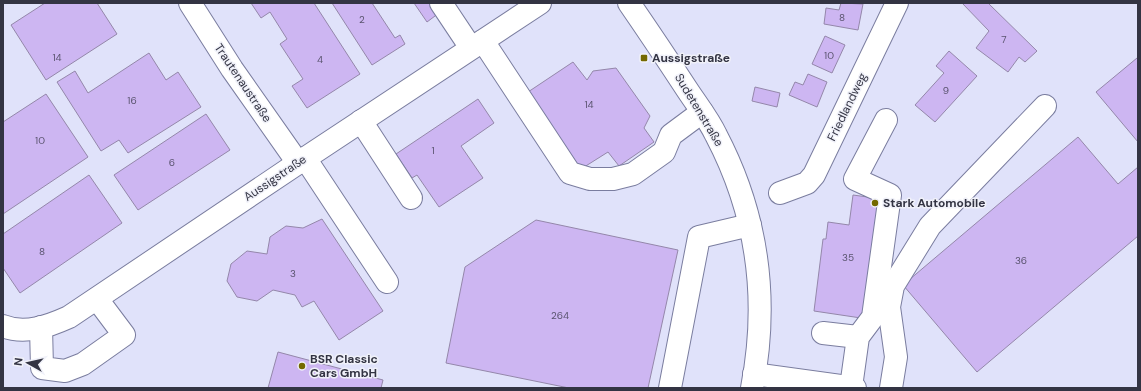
<svg xmlns="http://www.w3.org/2000/svg" width="1141" height="391" viewBox="0 0 1141 391" font-family="'DM Sans',sans-serif">
<rect width="100%" height="100%" fill="#e0e2fa"/>
<!-- building -->
<g fill="#cdb6f2" stroke="#9487aa">
<path d="M45,3H97L117,34L46,80L11,25Z"/>
<path d="M251,3H314L360,74L307,108L292,86L303,79L280,44L287,39L270,12L261,18Z"/>
<path d="M332,3H372L395,38L400,35L405,44L372,65Z"/>
<path d="M414,3H432L439,13L427,22Z"/>
<path d="M841,3L863,4L858,30L824,24L826,8L839,10Z"/>
<path d="M962,3H988L1037,51L1025,62L1019,57L1008,72L976,48L989,31Z"/>
<path d="M825,36L845,45L832,73L812,64Z"/>
<path d="M949,51L977,76L935,122L915,105L944,73L936,66Z"/>
<path d="M149,53L166,80L178,72L201,107L128,153L119,140L101,151L57,82L75,71L88,93Z"/>
<path d="M1137,58L1138,59V142L1096,92Z"/>
<path d="M573,62L587,80L593,71L616,68L650,116L644,128L654,142L619,166L608,152L581,169L528,92Z"/>
<path d="M808,74L827,82L817,107L789,95L795,82L803,85Z"/>
<path d="M755,87L780,93L777,107L752,101Z"/>
<path d="M46,94L88,157L3,214V122Z"/>
<path d="M478,99L494,123L461,146L483,178L439,207L417,175L412,178L396,154Z"/>
<path d="M206,114L230,150L138,210L114,175Z"/>
<path d="M1078,137L1118,184L1138,167V236L977,372L903,285Z"/>
<path d="M89,175L122,223L20,293L3,268V234Z"/>
<path d="M853,195L882,199L870,311L861,318L814,311L823,239H826L828,222L849,225Z"/>
<path d="M322,219L383,311L339,340L314,301L302,307L295,295L273,290L257,301L237,297L227,281L231,264L247,251L267,254L270,237L286,226L303,228Z"/>
<path d="M536,220L678,250L648,388H569L446,363L465,267Z"/>
<path d="M278,352L383,380L381,388H268Z"/>
</g>
<g fill="none" stroke-linecap="round" stroke-linejoin="round">
<defs>
<g id="minor">
<path d="M190,3L232,69L298,163"/>
<path d="M441,3L471,48"/>
<path d="M629,3C649,32 669,62 688,91C698,106 709,120 716,135C758,215 769,300 752,388"/>
<path d="M483,41L570,173L590,179H613L633,174L664,152L671,135L702,112"/>
<path d="M361,121L411,198"/>
<path d="M305,158L387,282"/>
<path d="M780,193L807,183L814,175L897,3"/>
<path d="M3,326C25,335 49,326 69,317L298,163L540,3"/>
<path d="M41,327L42,368L65,371L83,364L124,335L97,299"/>
<path d="M823,333L858,337"/>
<path d="M754,374L855,388"/>
<path d="M851,387L858,337L873,317L890,195L855,179L886,120"/>
<path d="M670,388L699,237L750,225"/>
<path d="M891,388L896,357L889,307L893,286L930,226L1045,106"/>
</g>
</defs>
<!-- minor casing -->
<use href="#minor" stroke="#7a7d9f" stroke-width="24"/>
<!-- minor -->
<use href="#minor" stroke="#fff" stroke-width="22"/>
</g>
<!-- markers -->
<g fill="#746800" stroke="#f0f1f9" stroke-width="1.5">
<rect x="640" y="54" width="8" height="8" rx="2"/>
<circle cx="875" cy="203" r="4"/>
<circle cx="302" cy="366" r="4"/>
</g>
<g text-anchor="middle" dominant-baseline="central" stroke-width="3" stroke-linejoin="round" paint-order="stroke">
<!-- number labels -->
<g font-size="10" fill="#5a546f">
<text x="842" y="17">8</text>
<text x="362" y="19">2</text>
<text x="1004" y="39">7</text>
<text x="829" y="55">10</text>
<text x="57" y="57">14</text>
<text x="320" y="59">4</text>
<text x="946" y="90">9</text>
<text x="132" y="100">16</text>
<text x="589" y="104">14</text>
<text x="40" y="140">10</text>
<text x="433" y="150">1</text>
<text x="172" y="162">6</text>
<text x="42" y="251">8</text>
<text x="848" y="257">35</text>
<text x="1021" y="260">36</text>
<text x="293" y="273">3</text>
<text x="560" y="315">264</text>
</g>
<!-- poi labels -->
<g font-size="12" font-weight="bold" fill="#333443" stroke="#f0f1f9" text-anchor="start">
<text x="652" y="58">Aussigstraße</text>
<text x="883" y="203">Stark Automobile</text>
<text x="310" y="359">BSR Classic<tspan x="310" dy="14">Cars GmbH</tspan></text>
</g>
<!-- street labels -->
<g font-size="12" fill="#333443" stroke="#f0f1f9">
<text transform="translate(243 83) rotate(56)">Trautenaustraße</text>
<text transform="translate(847 107) rotate(-64)">Friedlandweg</text>
<text transform="translate(699 110) rotate(59)">Sudetenstraße</text>
<text transform="translate(275 178) rotate(-34)">Aussigstraße</text>
</g>
</g>
<!-- border -->
<rect width="1141" height="391" fill="none" stroke="#333443" stroke-width="8"/>
<!-- north arrow -->
<g transform="translate(28 363) rotate(278)" stroke="#f0f1f9" stroke-width="3" paint-order="stroke">
<path d="M0-3L7 15L0 10L-7 15Z" fill="#333443"/>
<text y="-6" font-size="11" font-weight="bold" text-anchor="middle" fill="#333443">N</text>
</g>
</svg>
